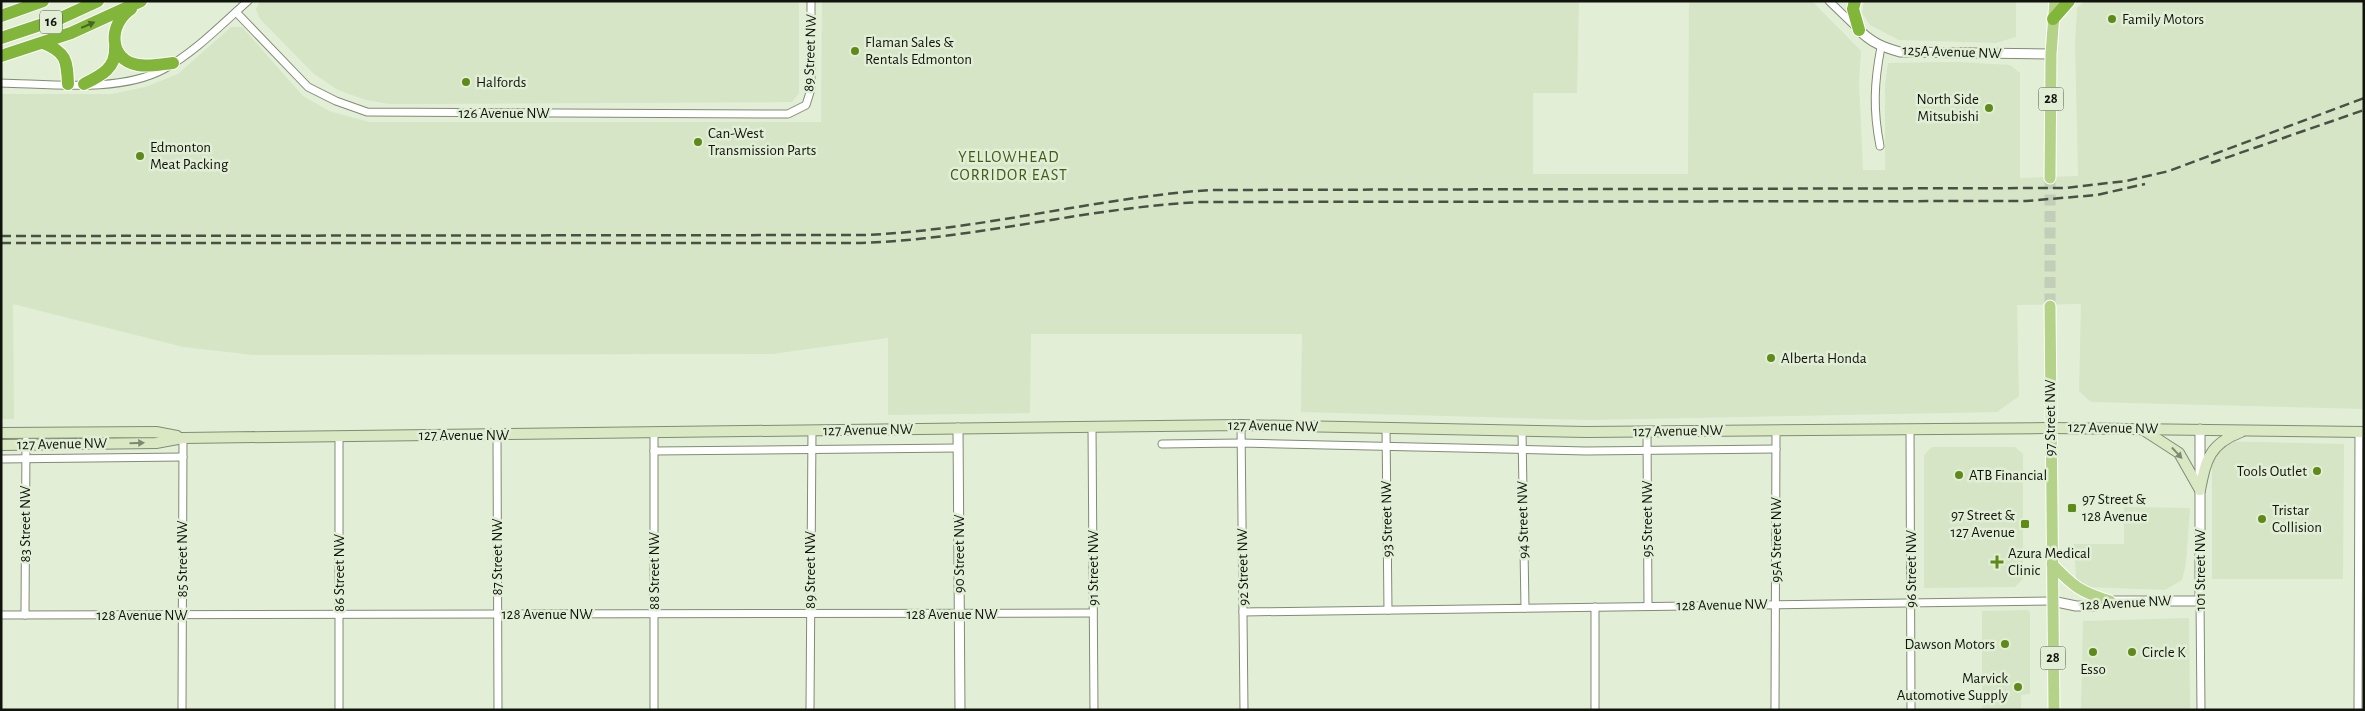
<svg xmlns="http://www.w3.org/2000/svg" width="2365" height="711" viewBox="0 0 2365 711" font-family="'Alegreya Sans',sans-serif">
<rect width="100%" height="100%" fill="#e2efd6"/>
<!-- built -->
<g fill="#d5e5c6">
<path d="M260,1H799V93L792,102L417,104H390L366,100L338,90L314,74L260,19L256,9Z"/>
<path d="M822,1H1579L1577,93H1533V174H1688L1689,1H1812L1861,51L1859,82L1863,170H1885V85L1888,63L1960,62L2010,65L2020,73V178L2078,176L2075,43L2077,8L2085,1H2364V409L2091,402L2079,391L2081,304L2017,305L2019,396L1997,412L1589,420L1301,412L1302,334H1031L1030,413L888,415V338L772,354L254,355L183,347L13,304L14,419H1V94H112L145,87L178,74L231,27H242L303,96L329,111L369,122H821Z"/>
<path d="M1864,1H2016V37L1996,43L1899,40L1870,25L1862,13Z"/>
<path d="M2212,441L2344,444L2343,579H2212Z"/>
<path d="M1932,447H2015L2023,454V579L2015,587L1924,588V455Z"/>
<path d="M2124,507L2190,508L2186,563L2182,580L2165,590L2087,587L2076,578L2074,544H2124Z"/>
<path d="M2028,610L2030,612V694L2021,695V710H1982V611Z"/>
<path d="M2189,618L2190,710H2081L2083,621Z"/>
</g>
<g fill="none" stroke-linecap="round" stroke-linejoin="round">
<!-- primary-tunnel -->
<path stroke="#c2ceb8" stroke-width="11" stroke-dasharray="11 5.5" stroke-linecap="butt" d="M2050,178V306"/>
<defs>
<g id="minor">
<path d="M1829,1L1856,27"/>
<path d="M236,12L308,87L336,101L367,112L788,114L806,105L811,89V1"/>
<path d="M1,83C50,84 120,93 164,69C195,52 222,24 248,1"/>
<path d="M1880,146C1873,110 1874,83 1881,47"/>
<path d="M1241,425L1244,710"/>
<path d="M1092,427L1094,710"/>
<path d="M1386,428L1388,610"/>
<path d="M1910,429L1911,710"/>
<path d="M1522,432L1525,608"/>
<path d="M1647,432L1648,606"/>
<path d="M654,433V710"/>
<path d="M497,435L498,710"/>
<path d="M339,436V710"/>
<path d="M1162,444L1241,443L1586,451L1776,449"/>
<path d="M654,451L958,448"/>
<path d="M1,459L183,457"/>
<path d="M2200,601L2201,710"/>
<path d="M1243,612L2052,601"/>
<path d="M1,615L1093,613"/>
<path d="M25,615L26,441"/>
<path d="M182,710L183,438"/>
<path d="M810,710L812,430"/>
<path d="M1595,710V607"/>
<path d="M1775,710L1776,431"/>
<path d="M2358,710L2359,432"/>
</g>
<g id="tertiary">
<path d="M1859,30C1871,42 1882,47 1900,52L2051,54"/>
<path d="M958,428L960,710"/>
<path d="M2052,601L2076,606H2093L2110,601H2200V429"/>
</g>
<g id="secondary">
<path d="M2142,429L2179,453L2200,490"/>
<path d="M1,433L156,432L177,436"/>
<path d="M1,445L156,443L183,438L1241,425L1586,432L2050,428L2364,432"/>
<path d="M2200,490C2206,460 2209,444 2241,432"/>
</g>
<g id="primary">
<path d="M2050,178L2051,54L2055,1"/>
<path d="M2050,306L2054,710"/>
<path d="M2052,564C2073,586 2080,592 2110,601"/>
</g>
<g id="motorway">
<path d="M1855,1L1853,9L1859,30"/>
<path d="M131,9C108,24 108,60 138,65C149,67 162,64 173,63"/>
<path d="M1,16L43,1"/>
<path d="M2053,19L2069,1"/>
<path d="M1,38L61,18L98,1"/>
<path d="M43,43C66,52 67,60 68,84"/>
<path d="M1,56L71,33L141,1"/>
<path d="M84,84C100,76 116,69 115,48"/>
</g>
</defs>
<!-- minor casing -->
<use href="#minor" stroke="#808c75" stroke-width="9"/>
<!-- tertiary casing -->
<use href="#tertiary" stroke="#808c75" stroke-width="11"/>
<!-- secondary casing -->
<use href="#secondary" stroke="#808c75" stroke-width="12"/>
<!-- primary casing -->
<use href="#primary" stroke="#fff" stroke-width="13"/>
<!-- motorway casing -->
<use href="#motorway" stroke="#fff" stroke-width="14"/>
<!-- minor -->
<use href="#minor" stroke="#fff" stroke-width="7"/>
<!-- tertiary -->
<use href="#tertiary" stroke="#fff" stroke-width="9"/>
<!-- secondary -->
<use href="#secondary" stroke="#dae9c4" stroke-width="10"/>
<!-- primary -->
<use href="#primary" stroke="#b4d389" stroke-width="11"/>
<!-- motorway -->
<use href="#motorway" stroke="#82b63b" stroke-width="12"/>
<!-- rail -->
<g stroke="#4a5144" stroke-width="2.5" stroke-dasharray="10 5" stroke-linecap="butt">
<path d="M2211,163L2364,110"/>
<path d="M1,236L865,235C981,230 1094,198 1210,190L2065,188L2126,181L2169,171L2364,98"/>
<path d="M1,243H861C975,239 1086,208 1200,202L2026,201L2097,195L2145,184"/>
</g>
</g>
<!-- one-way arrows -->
<defs><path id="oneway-solid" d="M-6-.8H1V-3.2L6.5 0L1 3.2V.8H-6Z" transform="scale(1.25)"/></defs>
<use fill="#496524" href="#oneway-solid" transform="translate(88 25) rotate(-23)"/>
<g fill="#7f8971">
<use href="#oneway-solid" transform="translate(137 443) rotate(-1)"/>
<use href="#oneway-solid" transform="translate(2177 453) rotate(47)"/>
</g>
<!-- markers -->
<g fill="#5e8a1a" stroke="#e2efd6" stroke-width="2">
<circle cx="2112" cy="19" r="5"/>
<circle cx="855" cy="51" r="5"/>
<circle cx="466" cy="82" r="5"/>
<circle cx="1989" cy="108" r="5"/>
<circle cx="698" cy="142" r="5"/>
<circle cx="140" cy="156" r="5"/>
<circle cx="1771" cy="358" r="5"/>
<circle cx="2317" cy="471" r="5"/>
<circle cx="1959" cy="475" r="5"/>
<rect x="2067" y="503" width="10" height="10" rx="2.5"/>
<circle cx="2262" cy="519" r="5"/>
<rect x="2020" y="519" width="10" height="10" rx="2.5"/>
<path d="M1994.5 554.5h5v5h5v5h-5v5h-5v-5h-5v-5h5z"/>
<circle cx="2005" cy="644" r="5"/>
<circle cx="2093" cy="652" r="5"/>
<circle cx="2132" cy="652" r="5"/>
<circle cx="2018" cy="687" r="5"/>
</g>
<g text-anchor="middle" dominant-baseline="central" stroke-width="5" stroke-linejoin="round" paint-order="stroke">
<!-- shield labels -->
<g fill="#e2efd6" stroke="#4f5649" stroke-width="1">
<rect x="40" y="10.5" width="22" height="23" rx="4"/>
<rect x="2038.5" y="87.5" width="25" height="23" rx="4"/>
<rect x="2040.5" y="646.5" width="25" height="23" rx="4"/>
</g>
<g font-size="14" font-weight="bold" fill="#10140c">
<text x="51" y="22">16</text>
<text x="2051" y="99">28</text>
<text x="2053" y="658">28</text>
</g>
<!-- poi labels -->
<g font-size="15" fill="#10140c" stroke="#e2efd6" text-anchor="start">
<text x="2122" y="19">Family Motors</text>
<text x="865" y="42">Flaman Sales &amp;<tspan x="865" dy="17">Rentals Edmonton</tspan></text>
<text x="476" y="82">Halfords</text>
<text x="1979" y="99" text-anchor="end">North Side<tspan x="1979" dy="17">Mitsubishi</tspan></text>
<text x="708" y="133">Can-West<tspan x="708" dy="17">Transmission Parts</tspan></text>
<text x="150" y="147">Edmonton<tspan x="150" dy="17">Meat Packing</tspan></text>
<text x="1781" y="358">Alberta Honda</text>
<text x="2307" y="471" text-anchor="end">Tools Outlet</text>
<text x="1969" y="475">ATB Financial</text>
<text x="2082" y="499">97 Street &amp;<tspan x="2082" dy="17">128 Avenue</tspan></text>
<text x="2272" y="510">Tristar<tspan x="2272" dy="17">Collision</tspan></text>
<text x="2015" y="515" text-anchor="end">97 Street &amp;<tspan x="2015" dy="17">127 Avenue</tspan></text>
<text x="2008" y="553">Azura Medical<tspan x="2008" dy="17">Clinic</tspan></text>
<text x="1995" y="644" text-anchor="end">Dawson Motors</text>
<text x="2142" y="652">Circle K</text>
<text x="2093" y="669" text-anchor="middle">Esso</text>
<text x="2008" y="678" text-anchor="end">Marvick<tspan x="2008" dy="17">Automotive Supply</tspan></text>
</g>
<!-- street labels -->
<g font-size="15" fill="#10140c" stroke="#e2efd6">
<text transform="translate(1952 52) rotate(2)">125A Avenue NW</text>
<text transform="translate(810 53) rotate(-88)">89 Street NW</text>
<text x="504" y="113">126 Avenue NW</text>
<text transform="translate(2050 418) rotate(-90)">97 Street NW</text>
<text transform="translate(1273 426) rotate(1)">127 Avenue NW</text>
<text transform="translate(2113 428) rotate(1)">127 Avenue NW</text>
<text transform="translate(868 430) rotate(-1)">127 Avenue NW</text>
<text transform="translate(1678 431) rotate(-1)">127 Avenue NW</text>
<text x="464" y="435">127 Avenue NW</text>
<text transform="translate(62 444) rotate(-1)">127 Avenue NW</text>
<text transform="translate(1387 519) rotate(-91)">93 Street NW</text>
<text transform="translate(1647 519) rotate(-90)">95 Street NW</text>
<text transform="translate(1523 520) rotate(-91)">94 Street NW</text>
<text transform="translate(25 524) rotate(-90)">83 Street NW</text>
<text transform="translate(1776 540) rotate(-90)">95A Street NW</text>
<text transform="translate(959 554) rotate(-90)">90 Street NW</text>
<text transform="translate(497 557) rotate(-90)">87 Street NW</text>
<text transform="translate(182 559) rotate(-90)">85 Street NW</text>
<text transform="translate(1243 567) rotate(-91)">92 Street NW</text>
<text transform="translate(1093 568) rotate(-90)">91 Street NW</text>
<text transform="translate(1911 569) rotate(-90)">96 Street NW</text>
<text transform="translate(810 570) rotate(-90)">89 Street NW</text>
<text transform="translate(2200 570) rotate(-90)">101 Street NW</text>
<text transform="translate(654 571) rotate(-90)">88 Street NW</text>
<text transform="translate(339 573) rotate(-90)">86 Street NW</text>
<text transform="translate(2126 603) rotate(-3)">128 Avenue NW</text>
<text transform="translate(1722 605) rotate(-1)">128 Avenue NW</text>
<text x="547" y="614">128 Avenue NW</text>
<text x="952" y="614">128 Avenue NW</text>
<text x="142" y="615">128 Avenue NW</text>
</g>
<!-- neighbourhood labels -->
<g font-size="16" letter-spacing="1" fill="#405d19" stroke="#e2efd6">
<text x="1009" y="157">YELLOWHEAD<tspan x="1009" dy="18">CORRIDOR EAST</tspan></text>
</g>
</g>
<!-- border -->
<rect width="2365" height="711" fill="none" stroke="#10140c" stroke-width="5"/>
</svg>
